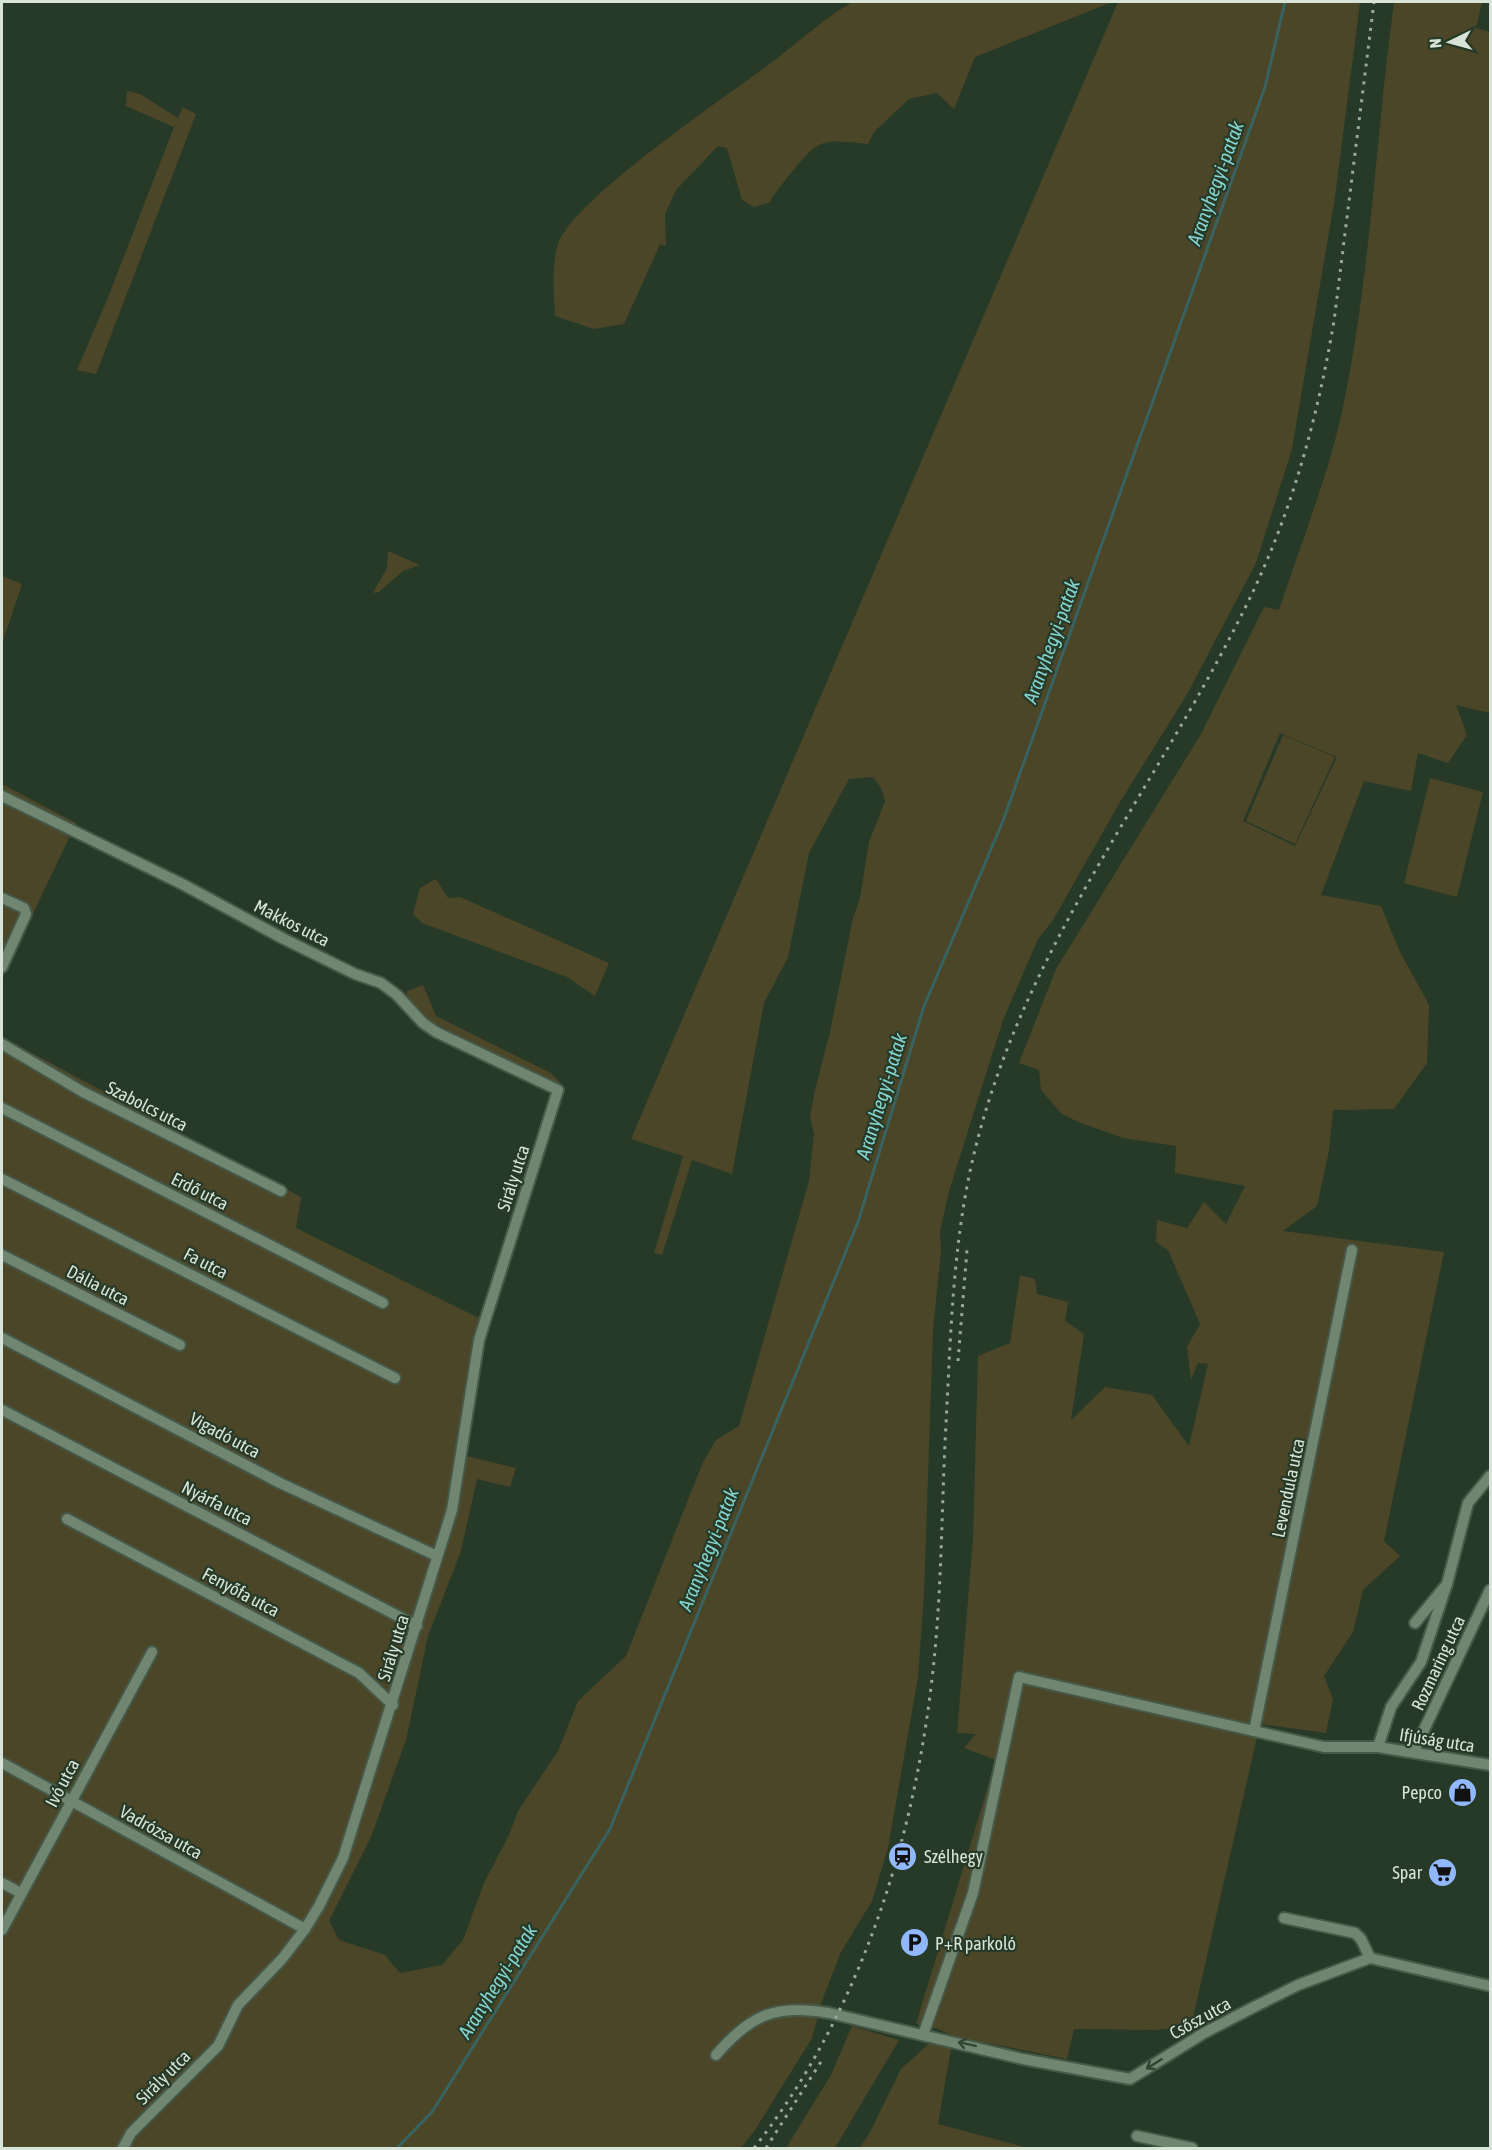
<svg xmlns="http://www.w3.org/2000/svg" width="1492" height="2150" viewBox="0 0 1492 2150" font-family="'Asap Condensed',sans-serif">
<rect width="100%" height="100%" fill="#263a27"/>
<!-- green -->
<g fill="#4c4629" fill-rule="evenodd">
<path d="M852,2H1112L975,57L954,109L937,93L909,99L874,132L868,144C853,143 831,138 817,146C806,152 776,191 769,203L754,207L742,200L727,148L718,146L676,190L665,214L666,246L660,244L624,324L594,329L555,316C554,294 551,266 558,244C573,199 729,95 772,62C799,42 823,19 852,2Z"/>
<path d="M1118,2H1360L1335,197L1292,449L1256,563L1186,696L1120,802L1053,920L1038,939L1003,1020L949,1191L940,1232L941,1252L933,1330L924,1594L918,1677L888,1848L872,1901L841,1952L822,2001L812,2038L755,2130L741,2148H2V1037L301,1197L296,1228L485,1321L462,1455L516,1468L510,1487L477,1479L461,1551L428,1636L406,1740L371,1837L329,1921L339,1940L385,1955L400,1973L442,1965L463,1940L484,1883L509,1835L518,1811L558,1751L578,1701L626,1656L703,1462L716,1440L739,1426L809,1181L814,1134L810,1116L815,1090L830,1032L853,918L860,898L869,842L885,801L881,788L873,777L849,779L809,853L788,957L764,1003L732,1174L692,1160L662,1255L654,1253L683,1156L631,1139Z"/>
<path d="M1394,2H1482L1476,28L1490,32V713L1456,705L1467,735L1448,763L1418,753L1411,791L1364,781L1321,895L1381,906L1399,950L1429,1005L1427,1063L1394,1109L1333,1110L1329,1151L1317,1206L1283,1231L1444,1252L1384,1541L1400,1556L1363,1590L1353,1632L1324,1676L1333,1699L1326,1733L1260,1724L1191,2026L1155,2030L1074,2029L1067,2059L953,2036L936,2028L916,2024L996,1760L964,1748L976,1734L957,1733L973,1540L978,1356L1010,1343L1020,1275L1035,1279L1037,1294L1068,1302L1065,1321L1084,1334L1071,1420L1105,1387L1152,1395L1189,1446L1208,1364L1198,1363L1191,1380L1187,1347L1200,1324L1168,1250L1156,1242L1157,1220L1187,1228L1204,1202L1226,1224L1245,1186L1175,1173L1176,1146L1123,1138L1078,1122L1061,1113L1041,1090L1039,1070L1019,1063L1056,969L1201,734L1264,607L1279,610C1301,542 1330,473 1344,402C1371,270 1376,135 1394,2ZM1280,733L1337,757L1295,846L1243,821Z"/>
<path d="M127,91L140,94L178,118L183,107L196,114L96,374L77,370L109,295L174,127L126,106Z"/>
<path d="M388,551L420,565L403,571L379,592L373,593L387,568Z"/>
<path d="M2,576L22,584L2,644Z"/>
<path d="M1283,735L1335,757L1295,844L1246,821Z"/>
<path d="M1430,778L1483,792L1457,897L1404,883Z"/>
<path d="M2,784L76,823L2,979Z"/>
<path d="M436,879L448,898L460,897L609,963L595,996L567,977L422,923L413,914L420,888Z"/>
<path d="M423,985L436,1016L551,1073L561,1083L558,1090L420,1015L407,997V991Z"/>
<path d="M852,2026L899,2040L835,2148H786L831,2075Z"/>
<path d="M933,2040L952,2043L938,2124L1028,2148H859L869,2134L901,2069Z"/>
</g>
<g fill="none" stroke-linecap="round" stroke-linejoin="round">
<!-- stream -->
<path stroke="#386360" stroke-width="3" d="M397,2148L432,2112L610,1829L858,1222L924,1006L1003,821L1265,87L1285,2"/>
<defs>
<g id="minor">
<path d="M2,796L184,885L284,939L355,974L381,983L397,995L423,1023L436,1032L558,1090L479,1340L452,1510L343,1858L319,1906L305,1929L282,1959L238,2005L218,2046L131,2133L123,2148"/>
<path d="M2,898L24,908L26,914L2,967"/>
<path d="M2,1044L83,1092L281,1191"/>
<path d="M2,1108L383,1303"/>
<path d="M2,1179L395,1378"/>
<path d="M2,1255L180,1345"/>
<path d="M2,1338L280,1483L437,1556"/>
<path d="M2,1410L417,1626"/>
<path d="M67,1519L359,1673L393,1705"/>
<path d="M1415,1623L1447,1584L1468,1503L1490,1476"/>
<path d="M1254,1731L1352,1250"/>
<path d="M1378,1747L1391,1707L1421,1662L1447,1584"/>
<path d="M1414,1751L1490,1590"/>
<path d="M2,1763L305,1929"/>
<path d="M2,1883L21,1893"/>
<path d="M1284,1918L1355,1933L1361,1939L1370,1958"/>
<path d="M2,1930L152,1652"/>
<path d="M923,2035L973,1893L1019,1677L1324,1747H1378L1490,1765"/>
<path d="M716,2055C751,2014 776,2004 829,2013L1023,2059L1130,2079L1204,2033L1252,2008L1298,1985L1370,1958L1490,1986"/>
<path d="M1137,2136L1192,2148"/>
</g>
</defs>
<!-- minor casing -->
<use href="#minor" stroke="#465847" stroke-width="14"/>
<!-- minor -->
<use href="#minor" stroke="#708670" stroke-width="10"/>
<!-- rail -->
<g stroke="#9aa99a" stroke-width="3" stroke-dasharray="3 6" stroke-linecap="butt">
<path d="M958,1361L967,1250"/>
<path d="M754,2148C867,2004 921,1819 936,1639C942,1568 942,1495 946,1424C951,1330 953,1233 977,1142C1028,943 1155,790 1244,610C1290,519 1317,421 1334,321L1374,2"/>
<path d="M766,2148L824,2057"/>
</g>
</g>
<!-- one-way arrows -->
<defs><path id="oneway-shaft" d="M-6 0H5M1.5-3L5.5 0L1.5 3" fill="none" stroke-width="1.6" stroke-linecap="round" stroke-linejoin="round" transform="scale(1.5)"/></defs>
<g stroke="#314532">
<use href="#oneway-shaft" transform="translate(967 2044) rotate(-168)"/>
<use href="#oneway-shaft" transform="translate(1154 2064) rotate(148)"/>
</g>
<!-- icons -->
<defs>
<symbol id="shop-disc" viewBox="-11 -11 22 22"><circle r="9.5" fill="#91b8fd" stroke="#263a27"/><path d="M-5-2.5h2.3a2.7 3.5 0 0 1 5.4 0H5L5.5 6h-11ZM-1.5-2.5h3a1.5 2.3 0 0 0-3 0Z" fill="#111"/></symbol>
<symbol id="station-disc" viewBox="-11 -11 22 22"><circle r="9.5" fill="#91b8fd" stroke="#263a27"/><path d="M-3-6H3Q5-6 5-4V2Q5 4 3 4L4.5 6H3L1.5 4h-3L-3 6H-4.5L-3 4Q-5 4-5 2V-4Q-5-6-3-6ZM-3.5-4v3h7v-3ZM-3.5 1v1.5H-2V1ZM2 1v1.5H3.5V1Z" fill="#111"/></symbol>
<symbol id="supermarket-disc" viewBox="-11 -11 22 22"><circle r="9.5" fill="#91b8fd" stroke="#263a27"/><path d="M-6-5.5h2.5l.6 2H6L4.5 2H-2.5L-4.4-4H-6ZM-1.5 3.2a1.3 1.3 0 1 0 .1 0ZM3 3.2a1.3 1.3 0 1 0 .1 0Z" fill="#111"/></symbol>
<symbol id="parking-disc" viewBox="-11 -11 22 22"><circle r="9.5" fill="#91b8fd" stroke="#263a27"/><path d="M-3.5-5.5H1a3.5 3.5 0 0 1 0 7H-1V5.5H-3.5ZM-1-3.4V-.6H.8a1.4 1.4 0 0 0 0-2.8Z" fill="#111"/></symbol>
</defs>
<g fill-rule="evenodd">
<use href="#shop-disc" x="1446" y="1776" width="33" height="33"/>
<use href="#station-disc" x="886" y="1840" width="33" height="33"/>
<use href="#supermarket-disc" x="1426" y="1856" width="33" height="33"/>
<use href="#parking-disc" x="898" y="1926" width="33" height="33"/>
</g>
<g text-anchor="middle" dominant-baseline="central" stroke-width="4.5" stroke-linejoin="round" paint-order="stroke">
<!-- street labels -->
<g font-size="18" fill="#d7e4d7" stroke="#263a27">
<text transform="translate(292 923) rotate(27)">Makkos utca</text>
<text transform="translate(147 1106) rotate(27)">Szabolcs utca</text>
<text transform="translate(513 1178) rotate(-72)">Sirály utca</text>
<text transform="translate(200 1191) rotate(27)">Erdő utca</text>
<text transform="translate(206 1263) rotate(27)">Fa utca</text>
<text transform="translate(98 1285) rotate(27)">Dália utca</text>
<text transform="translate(225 1435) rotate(28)">Vigadó utca</text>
<text transform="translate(1288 1488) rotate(-78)">Levendula utca</text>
<text transform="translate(217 1503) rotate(27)">Nyárfa utca</text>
<text transform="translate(241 1592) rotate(28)">Fenyőfa utca</text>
<text transform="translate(393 1648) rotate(-73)">Sirály utca</text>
<text transform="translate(1438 1663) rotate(-65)">Rozmaring utca</text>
<text transform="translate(1437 1740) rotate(9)">Ifjúság utca</text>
<text transform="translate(62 1783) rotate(-62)">Ivó utca</text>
<text transform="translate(161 1832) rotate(29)">Vadrózsa utca</text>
<text transform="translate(1200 2018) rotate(-29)">Csősz utca</text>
<text transform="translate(163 2077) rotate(-45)">Sirály utca</text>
</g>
<!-- poi labels -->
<g font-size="18" fill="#d7e4d7" stroke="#263a27" text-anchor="end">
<text x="1442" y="1792">Pepco</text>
<text x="924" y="1856" text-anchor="start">Szélhegy</text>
<text x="1422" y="1872">Spar</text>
<text x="935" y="1943" text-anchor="start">P+R parkoló</text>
</g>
<!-- water labels -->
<g font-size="20" font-style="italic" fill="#84d3cf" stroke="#263a27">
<text transform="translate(1215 183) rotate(-70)">Aranyhegyi-patak</text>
<text transform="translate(1051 641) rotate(-70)">Aranyhegyi-patak</text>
<text transform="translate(881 1096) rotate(-73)">Aranyhegyi-patak</text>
<text transform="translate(708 1549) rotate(-68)">Aranyhegyi-patak</text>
<text transform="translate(497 1981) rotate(-58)">Aranyhegyi-patak</text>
</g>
</g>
<!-- border -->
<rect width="1492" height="2150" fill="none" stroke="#d7e4d7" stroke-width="6"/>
<!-- north arrow -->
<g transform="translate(1450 42) rotate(265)" stroke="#263a27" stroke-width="4.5" paint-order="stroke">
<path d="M0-4.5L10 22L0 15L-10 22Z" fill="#d7e4d7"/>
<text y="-9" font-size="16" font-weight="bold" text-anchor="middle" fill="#d7e4d7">N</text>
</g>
</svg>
